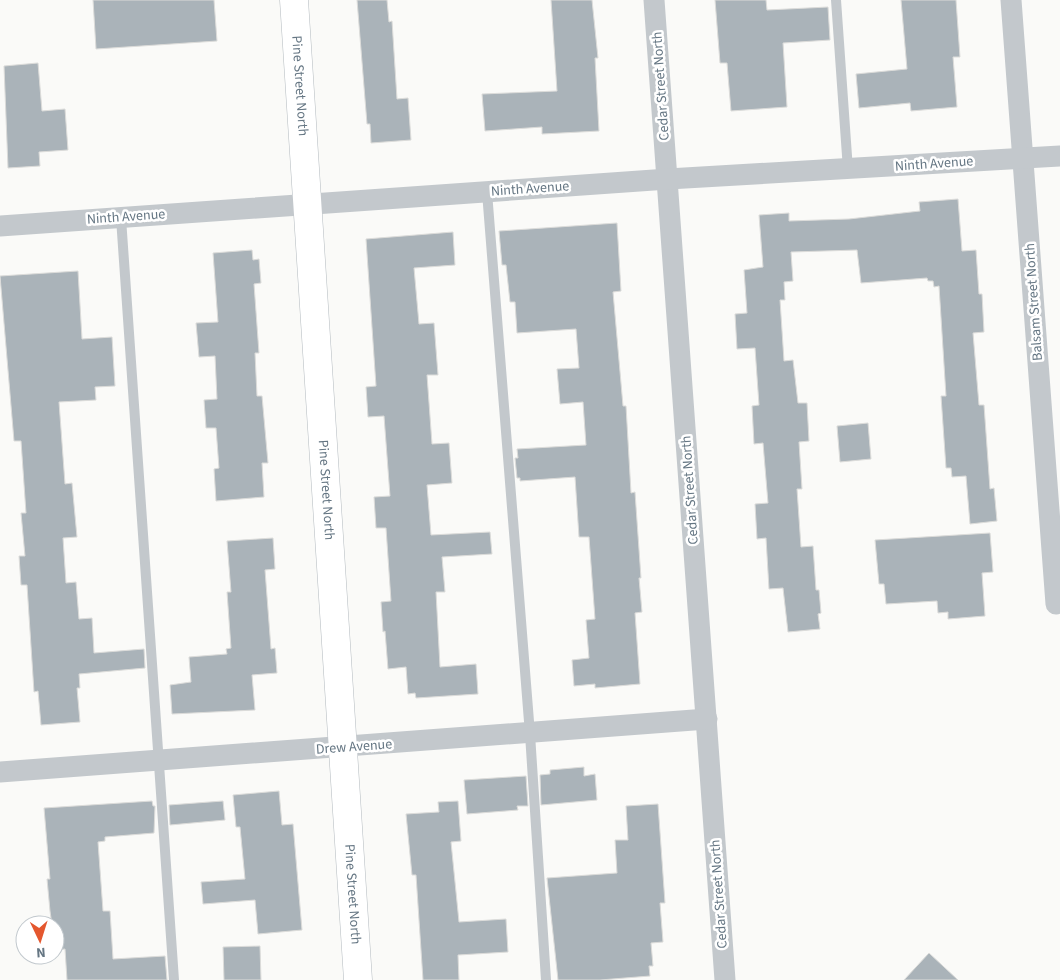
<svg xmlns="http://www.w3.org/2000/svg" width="1060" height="980" viewBox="0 0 1060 980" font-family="'Source Sans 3',sans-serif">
<rect width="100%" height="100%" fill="#fafaf8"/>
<!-- building -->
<g fill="#aab3b9" stroke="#dcdcda">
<path d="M93,0H214L217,41L96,49Z"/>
<path d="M357,0H387L389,22L392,21L397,99L408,98L411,140L371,143L370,124H367Z"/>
<path d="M551,0H592L598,58H595L599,131L542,134V127L485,131L482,94L557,91Z"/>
<path d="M715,0H766L767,10L828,7L830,40L783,43L787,107L731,111L727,63H720Z"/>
<path d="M901,0H956L960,57H953L957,107L911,111L910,103L859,108L856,74L907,69Z"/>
<path d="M38,63L42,111L65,109L68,150L39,152L40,166L8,168L4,66Z"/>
<path d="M958,199L962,251L976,250L979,294H982L984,332L973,333L979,405H984L990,489L994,488L997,521L970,524L966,476L952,477L951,468H946L941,396H946L939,286L934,287L933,281H928L927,278L861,283L857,250L791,252L793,281L784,282L785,300H780L784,361L793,360L798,403H807L809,441L799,442L802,489H797L801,547L813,546L816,590H819L821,613L818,614L820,629L788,632L783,588L769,589L766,538L757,539L755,504L768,503L763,443L754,444L752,406L759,405L755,348L737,349L735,314L747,313L744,270L763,267L759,215L789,213V221L849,219L920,211L919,202Z"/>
<path d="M617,223L621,291L613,292L623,406H626L631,493L635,492L641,578H639L642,612L635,613L640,684L595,688V684L574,686L572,660L589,658L586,620L595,619L589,537H579L575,477L520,481V478H517L515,458H518L517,449L586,445L583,402L560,404L557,369L579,368L576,329L517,333L515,302H510L506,265H502L499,231Z"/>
<path d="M453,232L455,265L414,268L419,324L434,323L438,375H427L432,444L449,443L452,483L427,485L431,535L490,532L492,554L442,557L445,592H436L440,667L476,664L478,694L416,698L415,693L408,694L406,667L388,669L385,631L383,632L381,602L391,601L386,528H376L374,497L390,496L384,416L368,417L366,387L376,386L366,239Z"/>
<path d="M252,250L253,260L259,259L261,283L254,284L259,353H255L257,396H262L268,463H262L264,497L216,501L214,469L219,468L216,428H206L204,400L217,399L215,356L199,357L196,323L218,322L213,253Z"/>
<path d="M78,271L82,339L112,337L115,386L95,387L96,400L59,402L65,484L72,483L77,537L63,538L66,583L76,582L79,619L92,618L94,653L144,649L145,668L79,674L80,688H77L80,722L41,725L38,691L34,692L27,585H21L19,556H25L21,513H26L21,441H14L0,276Z"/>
<path d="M868,423L871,459L840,462L837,426Z"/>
<path d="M990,533L993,572L982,573L985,616L948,619V612L938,613L937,601L886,604L884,584H879L875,540Z"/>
<path d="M273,538L275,569L265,570L271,649L275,648L277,673L252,675L255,710L172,714L170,685L191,682L189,657L227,654L226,649L231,648L227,592H231L227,541Z"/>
<path d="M584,767V776L595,774L597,800L541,805L540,775L550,774V770Z"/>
<path d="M526,776L528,806H517L518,810L467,814L464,780Z"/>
<path d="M279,791L282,825L293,824L302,930L258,934L255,900L203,904L201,882L245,879L240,827H236L233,795Z"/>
<path d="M152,801L153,806H155L154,833L105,837V841L98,842L103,911H110L113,959L165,956L167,980H67L65,949L55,950V925H52L50,911L47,879H50L44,808Z"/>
<path d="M223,801L225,820L170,825L169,805Z"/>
<path d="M458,801L461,841L451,842L459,922L506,919L508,952L458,955L459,980H423L416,875H412L406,814L439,812L438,802Z"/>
<path d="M658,804L665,903H660L663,942L651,943L653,966H649L650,976L600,980H558L547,878L617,873L615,840H628L626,806Z"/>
<path d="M260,946L261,980H224L223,947Z"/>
<path d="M929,953L958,980H904Z"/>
</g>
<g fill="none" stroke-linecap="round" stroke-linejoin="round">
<defs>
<g id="secondary">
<path id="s1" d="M294,0L358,980"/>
</g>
</defs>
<!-- secondary casing -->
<use href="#secondary" stroke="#b3babf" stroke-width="29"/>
<!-- lane -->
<g stroke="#c3c8cc" stroke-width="10">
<path d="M836,0L848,170"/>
<path d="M487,192L530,734L546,980"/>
<path d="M121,218L174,980"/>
</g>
<!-- street -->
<g stroke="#c3c8cc" stroke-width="21">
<path d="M654,0L725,980"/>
<path d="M1011,0L1056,604"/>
<path d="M0,226L668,179L1060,156"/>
<path d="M0,772L707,719"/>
</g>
<!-- secondary -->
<use href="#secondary" stroke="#fff" stroke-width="28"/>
</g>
<g text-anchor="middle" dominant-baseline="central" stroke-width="5" stroke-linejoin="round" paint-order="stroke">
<!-- street labels -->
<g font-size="14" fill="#657683" stroke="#fff">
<text stroke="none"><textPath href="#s1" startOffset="86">Pine Street North</textPath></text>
<text transform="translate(661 86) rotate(-94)">Cedar Street North</text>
<text transform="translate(934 164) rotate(-4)">Ninth Avenue</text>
<text transform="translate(530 189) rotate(-4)">Ninth Avenue</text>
<text transform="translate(126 217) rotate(-4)">Ninth Avenue</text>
<text transform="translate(1034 302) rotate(-94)">Balsam Street North</text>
<text stroke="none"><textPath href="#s1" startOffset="491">Pine Street North</textPath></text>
<text transform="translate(690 490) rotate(-94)">Cedar Street North</text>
<text transform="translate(354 747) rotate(-4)">Drew Avenue</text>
<text stroke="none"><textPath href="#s1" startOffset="896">Pine Street North</textPath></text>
<text transform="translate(719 894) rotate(-94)">Cedar Street North</text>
</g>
</g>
<!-- north arrow -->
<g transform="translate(40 940) rotate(176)"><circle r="24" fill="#ffffff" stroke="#c1c8cd"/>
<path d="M0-4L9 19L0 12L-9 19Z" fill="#e4572e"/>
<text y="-8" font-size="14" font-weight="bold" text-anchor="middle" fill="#657683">N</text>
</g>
</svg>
